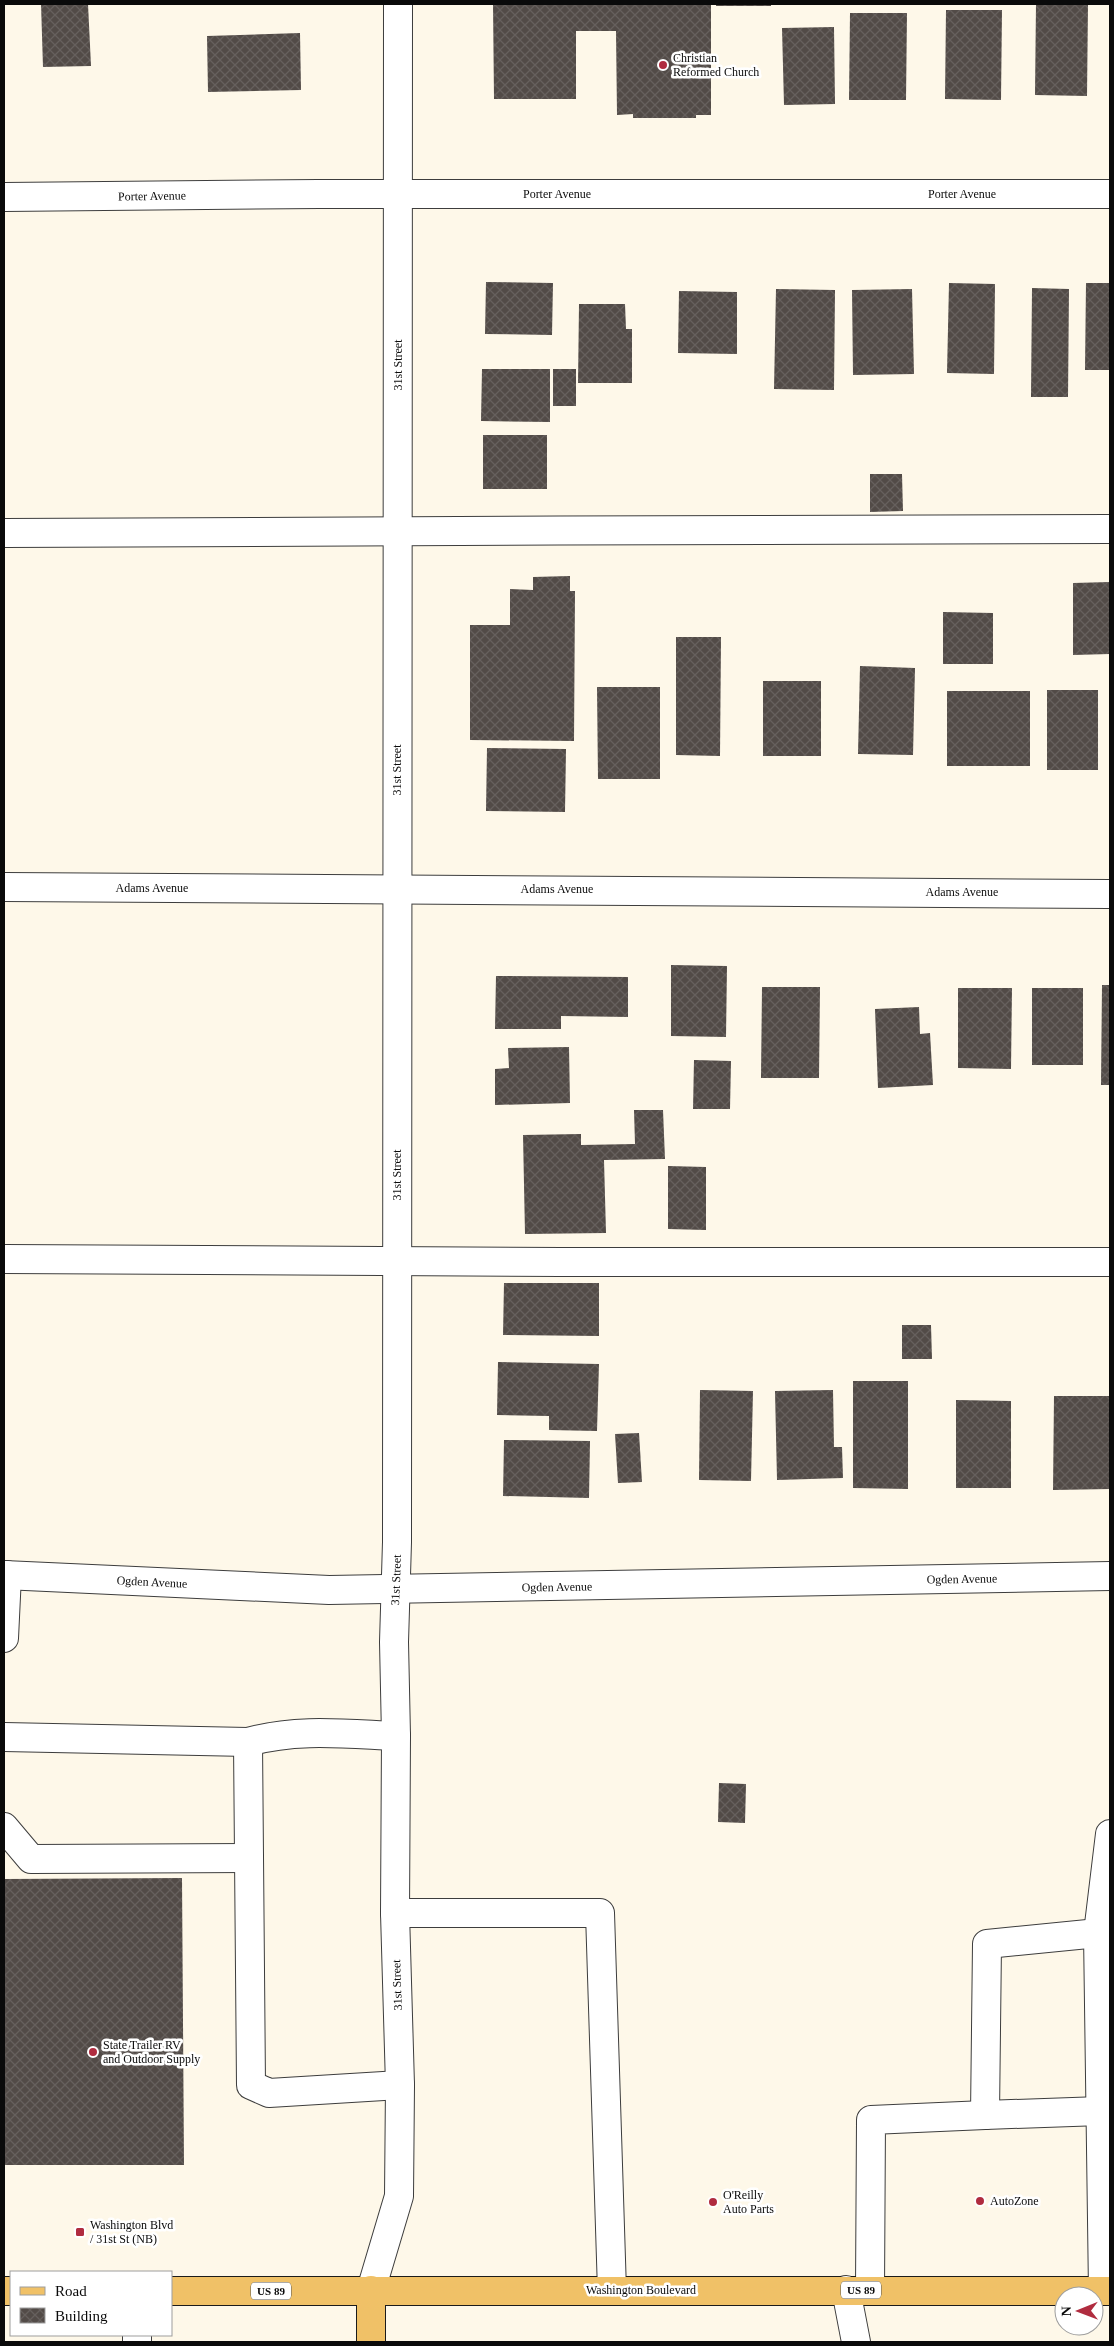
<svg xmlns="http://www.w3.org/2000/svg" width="1114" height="2346" viewBox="0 0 1114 2346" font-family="Georgia,serif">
<defs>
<pattern id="building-cross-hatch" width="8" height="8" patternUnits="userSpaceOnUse" patternTransform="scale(1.25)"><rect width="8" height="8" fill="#524b47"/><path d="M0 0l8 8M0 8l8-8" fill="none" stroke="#66605d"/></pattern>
</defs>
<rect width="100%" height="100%" fill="#fef8e9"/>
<!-- building -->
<g fill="url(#building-cross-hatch)">
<path d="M41,4H88L91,66L43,67Z"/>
<path d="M493,4H711V115H696V118H633V114L617,115L616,31H576V99H494Z"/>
<rect x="716" y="4" width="55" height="2"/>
<path d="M1036,4H1088L1087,96L1035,95Z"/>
<path d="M946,10H1002L1001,100L945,99Z"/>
<path d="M850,13H907L906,100H849Z"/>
<path d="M834,27L835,104L784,105L782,28Z"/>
<path d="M300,33L301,90L208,92L207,36Z"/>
<path d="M486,282L553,283L552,335L485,334Z"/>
<path d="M949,283L995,284L994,374L947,373Z"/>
<path d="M1086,283H1110V370H1085Z"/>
<path d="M1032,288L1069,289L1068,397H1031Z"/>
<path d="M776,289L835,290L834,390L774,389Z"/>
<path d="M912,289L914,374L853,375L852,290Z"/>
<path d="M679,291L737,292V354L678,353Z"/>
<path d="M579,304H625L626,329H632V383H578Z"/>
<path d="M482,369H550V422L481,421Z"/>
<rect x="553" y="369" width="23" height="37"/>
<rect x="483" y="435" width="64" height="54"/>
<path d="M870,474H902L903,511L870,512Z"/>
<path d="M570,576V591H575L574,741L470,740V625H510V589L533,590V577Z"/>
<path d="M1110,582V654L1073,655V583Z"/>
<path d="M943,612L993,613V664H943Z"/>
<path d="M676,637H721L720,756L676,755Z"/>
<path d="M860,666L915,668L913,755L858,754Z"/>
<rect x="763" y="681" width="58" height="75"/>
<path d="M597,687H660V779H598Z"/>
<rect x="1047" y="690" width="51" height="80"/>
<rect x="947" y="691" width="83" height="75"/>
<path d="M487,748L566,749L565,812L486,811Z"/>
<path d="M671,965L727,966L726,1037L671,1036Z"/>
<path d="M496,976L628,977V1017L561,1016V1029H495Z"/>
<path d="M1102,985H1110V1085H1101Z"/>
<path d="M762,987H820L819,1078H761Z"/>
<path d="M958,988H1012L1011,1069L958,1068Z"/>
<rect x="1032" y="988" width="51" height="77"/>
<path d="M919,1007L920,1034L930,1033L933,1085L878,1088L875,1009Z"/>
<path d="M569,1047L570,1103L495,1105V1069L509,1068L508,1048Z"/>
<path d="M694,1060L731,1061L730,1109H693Z"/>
<path d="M634,1110H663L665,1159L604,1160L606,1233L525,1234L523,1135L581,1134V1145L635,1144Z"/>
<path d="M668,1166L706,1167V1230L668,1229Z"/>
<path d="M504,1283H599V1336L503,1335Z"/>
<path d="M902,1325H931L932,1359H902Z"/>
<path d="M498,1362L599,1364L597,1431L549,1430V1416L497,1415Z"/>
<path d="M853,1381H908V1489L853,1488Z"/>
<path d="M700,1390L753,1391L751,1481L699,1480Z"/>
<path d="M833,1390L834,1447H842L843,1478L777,1480L775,1391Z"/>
<path d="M1054,1396H1110V1489L1053,1490Z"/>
<path d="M956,1400L1011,1401V1488H956Z"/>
<path d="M639,1433L642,1482L618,1483L615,1434Z"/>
<path d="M504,1440L590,1441L589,1498L503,1496Z"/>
<path d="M719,1783L746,1784L745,1823L718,1822Z"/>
<path d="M182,1878L184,2165H4V1879Z"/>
</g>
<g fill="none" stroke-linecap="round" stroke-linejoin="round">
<defs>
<g id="minor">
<path d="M4,197L319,194H1110"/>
<path d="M4,533C373,533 741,528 1110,529"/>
<path d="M4,887L1110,894"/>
<path d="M4,1259L562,1262H1110"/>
<path d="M4,1575L329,1590L1110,1576"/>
<path d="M4,1638L7,1575"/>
<path d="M396,1736C347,1734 296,1728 248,1742L251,2085L269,2093L400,2085"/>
<path d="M4,1737L248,1742"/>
<path d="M4,1827L31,1859L249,1858"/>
<path d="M395,1913H600L612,2291"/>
<path d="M1098,1933L987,1944L985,2115L1101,2111"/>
<path d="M371,2290L399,2196L400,2085L395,1913L396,1736L394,1642L397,1542L398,4"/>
<path d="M846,2290L856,2342"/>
<path d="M870,2290L871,2120L985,2115"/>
<path d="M1103,2291L1098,1933L1110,1834"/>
<path d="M137,2335V2342"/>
</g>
<g id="major">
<path d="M371,2290V2342"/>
<path d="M4,2291H11"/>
<path d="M171,2291H1110"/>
</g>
</defs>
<!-- minor casing -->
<use href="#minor" stroke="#3d3d3d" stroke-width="30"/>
<!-- major casing -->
<use href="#major" stroke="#1b1b1b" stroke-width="30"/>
<!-- minor -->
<use href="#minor" stroke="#fff" stroke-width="28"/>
<!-- major -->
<use href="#major" stroke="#f0c167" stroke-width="28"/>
</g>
<!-- markers -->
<g fill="#b02c3f" stroke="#fff" stroke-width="2">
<circle cx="663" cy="65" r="5"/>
<circle cx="93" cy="2052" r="5"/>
<circle cx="980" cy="2201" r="5"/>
<circle cx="713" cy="2202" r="5"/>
<rect x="75" y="2227" width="10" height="10" rx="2.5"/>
</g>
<g text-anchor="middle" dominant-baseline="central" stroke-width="5" stroke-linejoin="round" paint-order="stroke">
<!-- shield labels -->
<g fill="#fff" stroke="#545454" stroke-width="1">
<rect x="841" y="2281.5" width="40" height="17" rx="4"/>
<rect x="251" y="2282.5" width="40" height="17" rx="4"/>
</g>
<g font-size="11" font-weight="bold" fill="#0a0a0a">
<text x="861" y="2290">US 89</text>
<text x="271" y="2291">US 89</text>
</g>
<!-- poi labels -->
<g font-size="12" fill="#0a0a0a" stroke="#fff" text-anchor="start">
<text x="673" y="58">Christian<tspan x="673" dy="14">Reformed Church</tspan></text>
<text x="103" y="2045">State Trailer RV<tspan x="103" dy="14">and Outdoor Supply</tspan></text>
<text x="723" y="2195">O'Reilly<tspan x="723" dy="14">Auto Parts</tspan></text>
<text x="990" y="2201">AutoZone</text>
<text x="90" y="2225">Washington Blvd<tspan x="90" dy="14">/ 31st St (NB)</tspan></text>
</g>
<!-- street labels -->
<g font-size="12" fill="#0a0a0a" stroke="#fff">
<text x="557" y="194">Porter Avenue</text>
<text x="962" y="194">Porter Avenue</text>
<text transform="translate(152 196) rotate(-1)">Porter Avenue</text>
<text transform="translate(398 365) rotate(-90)">31st Street</text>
<text transform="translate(397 770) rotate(-90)">31st Street</text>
<text x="152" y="888">Adams Avenue</text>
<text x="557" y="889">Adams Avenue</text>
<text x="962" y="892">Adams Avenue</text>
<text transform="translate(397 1175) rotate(-90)">31st Street</text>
<text transform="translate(962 1579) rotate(-1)">Ogden Avenue</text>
<text transform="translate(396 1580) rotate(-88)">31st Street</text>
<text transform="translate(152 1582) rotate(3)">Ogden Avenue</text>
<text transform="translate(557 1587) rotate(-1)">Ogden Avenue</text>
<text transform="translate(397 1985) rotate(-92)">31st Street</text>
<text x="641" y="2290">Washington Boulevard</text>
</g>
</g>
<!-- border -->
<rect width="1114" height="2346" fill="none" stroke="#0a0a0a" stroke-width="10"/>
<!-- legend -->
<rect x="10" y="2271" width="162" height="65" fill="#ffffff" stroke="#9d9d9d"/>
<rect x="20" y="2287" width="25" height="8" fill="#f0c167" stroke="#9d9d9d"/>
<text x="55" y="2296" font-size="15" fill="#0a0a0a">Road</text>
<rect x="20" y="2308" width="25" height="15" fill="url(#building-cross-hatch)" stroke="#9d9d9d"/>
<text x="55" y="2321" font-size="15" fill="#0a0a0a">Building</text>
<!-- north arrow -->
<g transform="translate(1079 2311) rotate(269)"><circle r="24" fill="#ffffff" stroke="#9d9d9d"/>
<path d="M0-4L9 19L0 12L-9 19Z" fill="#b02c3f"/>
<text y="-8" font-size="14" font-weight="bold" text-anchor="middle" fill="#0a0a0a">N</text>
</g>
</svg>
